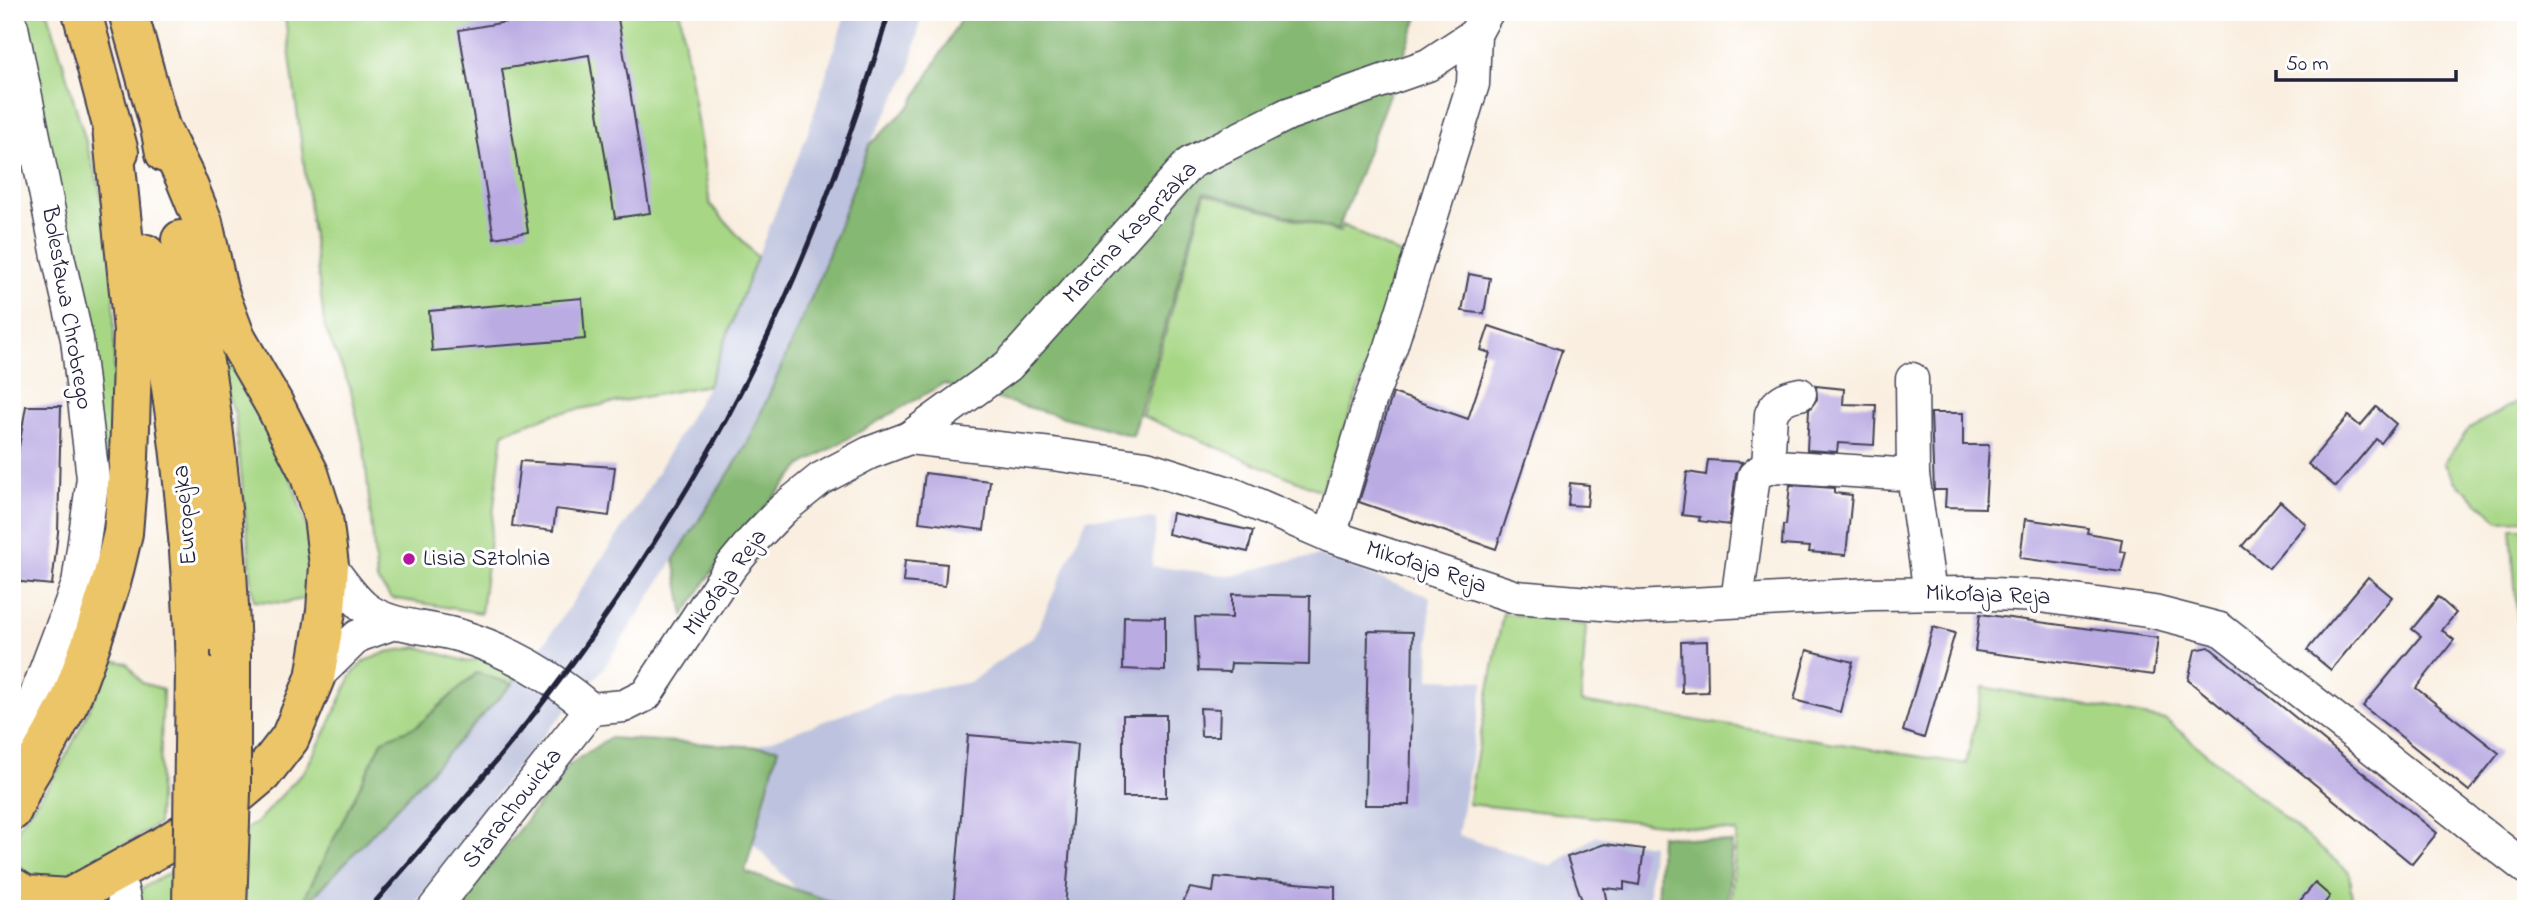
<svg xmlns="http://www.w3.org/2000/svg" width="2538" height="921" viewBox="0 0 2538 921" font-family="'Indie Flower',sans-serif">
<rect width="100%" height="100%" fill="#fff"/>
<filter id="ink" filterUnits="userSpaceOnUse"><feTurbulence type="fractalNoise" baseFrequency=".0143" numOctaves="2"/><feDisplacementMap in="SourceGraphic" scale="14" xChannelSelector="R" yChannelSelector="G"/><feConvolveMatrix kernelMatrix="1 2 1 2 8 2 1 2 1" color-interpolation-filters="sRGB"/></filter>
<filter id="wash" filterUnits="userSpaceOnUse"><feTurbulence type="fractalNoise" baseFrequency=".00686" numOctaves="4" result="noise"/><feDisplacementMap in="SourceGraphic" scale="28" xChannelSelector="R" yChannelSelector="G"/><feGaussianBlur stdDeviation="1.57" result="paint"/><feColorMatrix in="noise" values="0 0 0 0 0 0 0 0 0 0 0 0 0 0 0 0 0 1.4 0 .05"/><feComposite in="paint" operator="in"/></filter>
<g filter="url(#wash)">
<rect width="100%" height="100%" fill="#f9eedf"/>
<!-- industrial -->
<g fill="#bdc3de">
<path d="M846,12H922L910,71L869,145L817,285L747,445L604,668L521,761L411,909H302L512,684L547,639L639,504L708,385L757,257L807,135Z"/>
<path d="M1087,518L1157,519L1152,566L1232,576L1286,561L1319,556L1430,597L1429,679L1484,681L1458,835L1551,866L1596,836L1652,845L1648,909H821L812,906L749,839L753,747L893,696L970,682L1035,635Z"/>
</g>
<!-- green -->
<g fill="#a7d785" stroke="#647c60" stroke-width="2">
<path d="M18,12H48L98,183L114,253V466L98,468L61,236Z"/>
<path d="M375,12H680L710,204L757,257L708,385L554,414L503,433L481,613L391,598L377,580L364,448L350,387L325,328L285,17Z"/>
<path d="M1205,194L1340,232L1343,225L1402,255L1374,347L1321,491L1142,416Z"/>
<path d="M215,319L293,484L307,528L312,597L284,603L254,601L235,413L226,394Z"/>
<path d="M2526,397V520L2499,521L2455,481L2444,463L2469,428Z"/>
<path d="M2511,528H2526V745Z"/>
<path d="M1503,613L1586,625L1581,702L1966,764L1983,687L2166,720L2349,872L2353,909H1730L1737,832L1468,804Z"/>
<path d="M418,647L468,662L481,658L518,675L512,684L476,673L417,726L383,740L299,909H140L141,889L256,823L305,770L327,729L351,676L363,662L387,652Z"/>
<path d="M111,660L127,663L142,683L163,689L158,824L68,879L36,881C22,871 7,855 14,836C19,821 41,797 51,782C75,743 93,701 111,660Z"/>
</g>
<!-- forest -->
<g fill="#85b872" stroke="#546d56" stroke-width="2">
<path d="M965,12H1420L1338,230L1204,192L1133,436L943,384L802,465L723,555L684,615L674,559L747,445L817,285L869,145L911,105Z"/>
<path d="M477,673L512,684L302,909H299L383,740L417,726Z"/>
<path d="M609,738L778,748L745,872L852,909H457L569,765Z"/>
<path d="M1660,835L1732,843L1727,909H1657Z"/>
</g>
<g id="blocks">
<!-- building -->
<g fill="#baabe3">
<path d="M566,12H617L650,213L615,218L589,55L502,69L528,232L494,238L459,30Z"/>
<path d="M1469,274L1490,278L1484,314L1462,311Z"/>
<path d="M582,298L585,339L432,351L429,311Z"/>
<path d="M1489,326L1562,350L1496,549L1359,502L1393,393L1468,419L1490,353L1481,350Z"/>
<path d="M1816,386L1844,389L1843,404L1876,405L1874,445L1838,443L1837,452L1807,450L1809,410L1817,399Z"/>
<path d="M26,406H61L58,532L52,585L12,581L15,470Z"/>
<path d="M2376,407L2396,424L2381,443L2376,439L2336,487L2308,464L2348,416L2360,426Z"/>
<path d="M1931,413H1963V445H1989L1985,508L1945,507L1946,490H1934Z"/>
<path d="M1708,460L1742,462L1736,474L1729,525L1699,521L1700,517L1682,515L1687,472L1706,475Z"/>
<path d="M520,461L615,467L609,516L556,509L553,531L512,526Z"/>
<path d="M925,473L990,481L984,530L919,522Z"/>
<path d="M1570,483L1589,485L1587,506L1568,505Z"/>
<path d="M1790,485L1834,488V493L1852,495L1846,555L1809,552L1810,547L1782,545L1783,525H1786Z"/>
<path d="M2280,501L2306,524L2269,568L2242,546Z"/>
<path d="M1172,513L1253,531L1248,552L1168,534Z"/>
<path d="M2025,519L2088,528L2087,533L2122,539L2120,551L2126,552L2121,572L2020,558Z"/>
<path d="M905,560L947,564L945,586L903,582Z"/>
<path d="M2368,577L2392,597L2331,670L2307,650Z"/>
<path d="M1232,594L1310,596L1309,665L1231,663L1230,672L1198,671L1195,617L1232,618Z"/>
<path d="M2438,597L2456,613L2442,630L2454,640L2416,688L2499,753L2469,791L2363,706L2421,636L2412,629Z"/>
<path d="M1980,614L2158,638L2153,675L1975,651Z"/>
<path d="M1124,616L1165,617V671L1123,669Z"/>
<path d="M1933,627L1955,633L1924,738L1903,731Z"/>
<path d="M1368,631L1413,632L1410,805H1365Z"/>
<path d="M1707,641L1708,692L1682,693L1681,642Z"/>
<path d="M2209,647L2437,833L2412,864L2188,680L2195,650Z"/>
<path d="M1807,650L1853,662L1840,712L1794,700Z"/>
<path d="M1200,708L1220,709L1219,736H1201Z"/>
<rect x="1123" y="715" width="43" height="82"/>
<path d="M968,735L1078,744L1065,909H953Z"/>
<path d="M1605,844L1644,849L1639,885L1624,882V890L1604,888L1608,909H1585L1567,857Z"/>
<path d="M1215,877L1335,886V909H1180L1190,888L1213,892Z"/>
<path d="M2315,883L2330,896L2320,909H2293Z"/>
</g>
</g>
</g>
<g filter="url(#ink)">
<use href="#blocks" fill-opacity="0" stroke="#424154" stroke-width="2"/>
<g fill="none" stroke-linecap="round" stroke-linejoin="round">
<defs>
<g id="minor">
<path d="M12,27L58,256L77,339L93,478L78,584L24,727L12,745"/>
<path d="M1912,379L1913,475L1930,593"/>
<path d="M909,438L1008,366L1190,163L1288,114L1428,65L1475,34L1487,12"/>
<path d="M1768,468L1771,414C1777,401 1787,396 1800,394"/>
<path d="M1330,536L1370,401L1391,347L1473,84L1475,34"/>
<path d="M329,565C340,579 351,596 364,607C390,628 430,626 461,636C512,652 550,675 591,709L624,706L646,695L730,568L754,539L783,509L820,479L869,453L909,438L1052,454L1146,467L1235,495L1330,536L1516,597L1638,607L1871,594L1968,593L2040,596L2154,612L2220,629L2526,868"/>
<path d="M1737,601L1754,476L1760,471L1777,466L1913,475"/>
<path d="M315,678L358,636L394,623"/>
<path d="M113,872L122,890L125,904L121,909"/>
<path d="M434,909L591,709"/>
</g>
<g id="major">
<path d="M82,12L119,152"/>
<path d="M128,12L160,127L165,153"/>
<path d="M181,240C190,289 201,338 208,388C220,475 228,563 231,651"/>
<path d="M146,254C177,390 191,529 195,668"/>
<path d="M12,811L26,779L51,737L70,701L91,644L112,579L123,533L129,458L133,330L112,128"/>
<path d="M12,887L25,895L68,898"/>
<path d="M49,909L170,842L218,811L262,774L290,738L315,678L326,611L329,565L323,517L309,473L274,404L236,338L218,290L203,222L185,178L160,127"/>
</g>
</defs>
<!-- minor casing -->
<use href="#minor" stroke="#424154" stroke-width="35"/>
<!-- major casing -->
<use href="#major" stroke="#424154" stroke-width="42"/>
<!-- minor -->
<use href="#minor" stroke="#fff" stroke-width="32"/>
<!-- major -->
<use href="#major" stroke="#edc569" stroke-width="38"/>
<!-- rail -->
<path stroke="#22223b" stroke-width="5" d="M369,909C446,820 526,731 593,634C649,554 702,469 746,381C806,263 851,139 889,12"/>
<defs>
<g id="major-bridge">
<path d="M192,909L195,668"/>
<path d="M227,909L231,792V651"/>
</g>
</defs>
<!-- major-bridge casing -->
<use href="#major-bridge" stroke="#424154" stroke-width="42" stroke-linecap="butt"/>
<!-- major-bridge -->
<use href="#major-bridge" stroke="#edc569" stroke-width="38"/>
</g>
</g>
<!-- markers -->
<circle fill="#b5179e" stroke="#fff" stroke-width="2.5" cx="409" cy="559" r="7"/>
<g text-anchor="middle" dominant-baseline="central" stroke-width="6" stroke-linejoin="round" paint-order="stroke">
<!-- street labels -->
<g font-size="24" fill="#22223b" stroke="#fff">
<text transform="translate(1131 233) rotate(-47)">Marcina Kasprzaka</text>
<text transform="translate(66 308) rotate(80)">Bolesława Chrobrego</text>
<text transform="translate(186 515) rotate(-95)">Europejka</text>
<text transform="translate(1426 568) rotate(18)">Mikołaja Reja</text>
<text transform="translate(726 583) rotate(-54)">Mikołaja Reja</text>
<text transform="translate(1988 596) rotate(2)">Mikołaja Reja</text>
<text transform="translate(513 809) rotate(-52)">Starachowicka</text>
</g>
<!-- poi labels -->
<g font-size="24" fill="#22223b" stroke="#fff" text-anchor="start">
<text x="423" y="559">Lisia Sztolnia</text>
</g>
</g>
<!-- margin -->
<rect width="2538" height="921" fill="none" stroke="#fff" stroke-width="42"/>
<!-- scale -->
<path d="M2276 70v10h180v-10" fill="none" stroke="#22223b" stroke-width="3.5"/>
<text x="2286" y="70" font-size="21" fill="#22223b" stroke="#ffffff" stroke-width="5" paint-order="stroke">50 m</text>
</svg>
